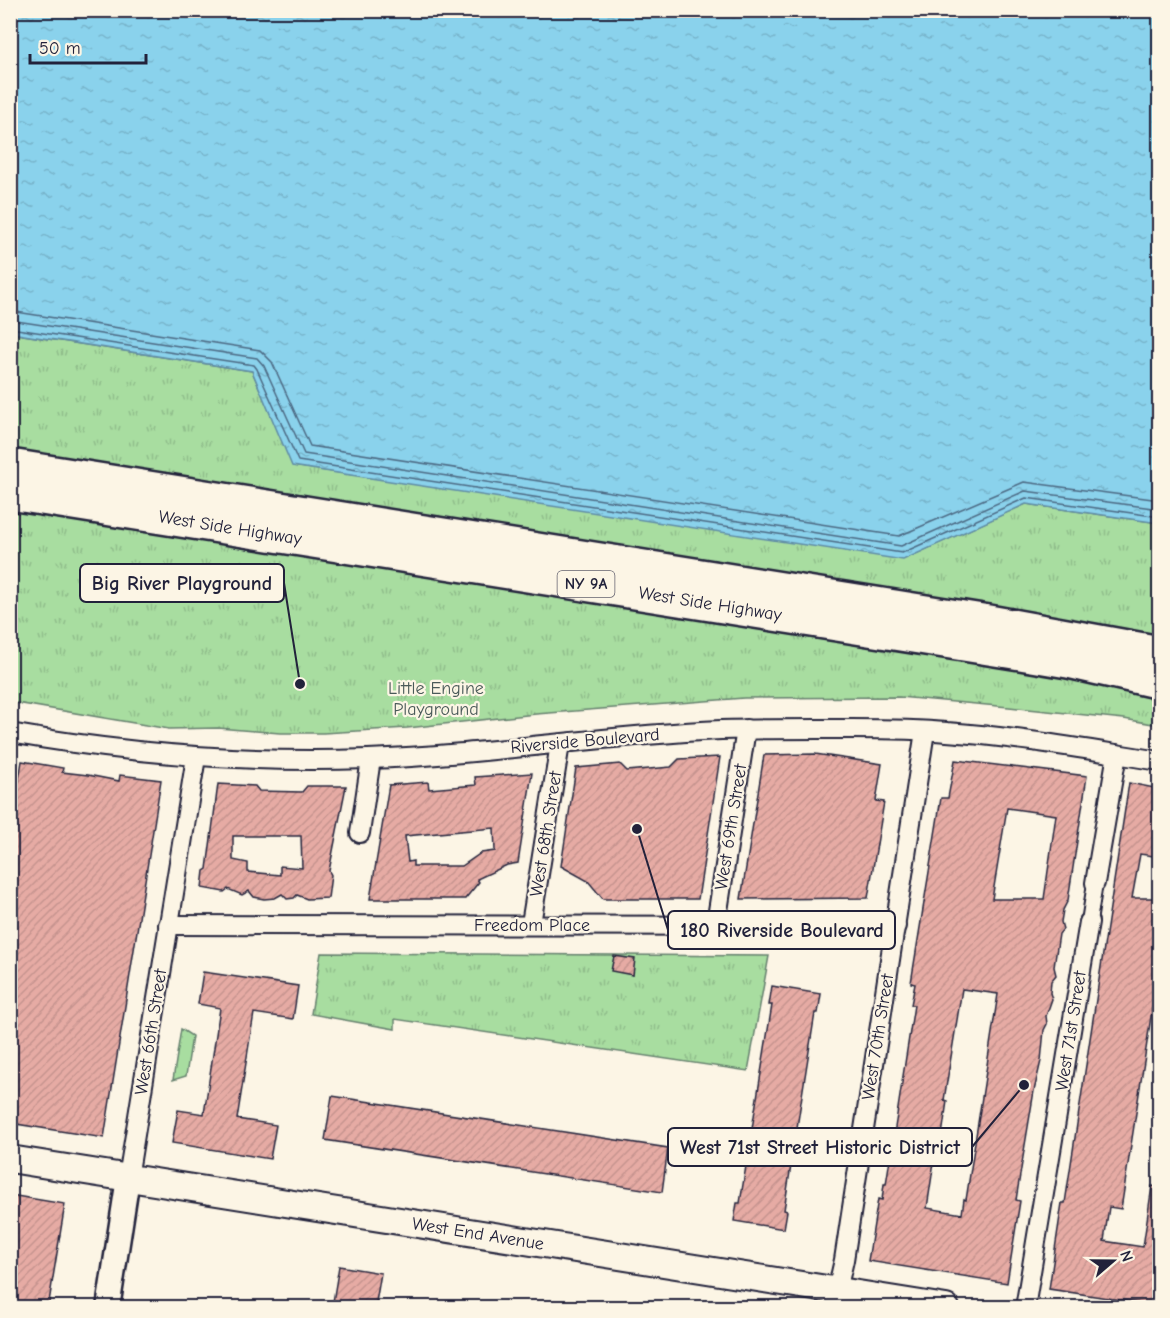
<svg xmlns="http://www.w3.org/2000/svg" width="1170" height="1318" viewBox="0 0 1170 1318" font-family="'Comic Neue',sans-serif">
<defs>
<pattern id="park-tufts" width="24" height="20" patternUnits="userSpaceOnUse" patternTransform="scale(1.5)"><rect width="24" height="20" fill="#a8dda0"/><path d="M3 7l-1-3M5 7V3M7 7l1-3M15 17l-1-3M17 17v-4M19 17l1-3" fill="none" stroke="#90bd8b"/></pattern>
<pattern id="water-ripples" width="26" height="14" patternUnits="userSpaceOnUse" patternTransform="scale(1.5)"><rect width="26" height="14" fill="#8ad2ec"/><path d="M2 4q2-2 4 0t4 0M15 11q2-2 4 0t4 0" fill="none" stroke="#77b4cb"/></pattern>
<pattern id="building-hatch" width="6" height="6" patternUnits="userSpaceOnUse" patternTransform="scale(1.5)"><rect width="6" height="6" fill="#e6aba4"/><path d="M-1 1l2-2M0 6l6-6M5 7l2-2" fill="none" stroke="#c5938e"/></pattern>
</defs>
<rect width="100%" height="100%" fill="#fcf5e5"/>
<filter id="ink" filterUnits="userSpaceOnUse"><feTurbulence type="fractalNoise" baseFrequency=".0167" numOctaves="2"/><feDisplacementMap in="SourceGraphic" scale="12" xChannelSelector="R" yChannelSelector="G"/><feConvolveMatrix kernelMatrix="1 2 1 2 8 2 1 2 1" color-interpolation-filters="sRGB"/></filter>
<g filter="url(#ink)">
<!-- grass -->
<path fill="#a8dda0" stroke="#65806e" stroke-width="1.5" d="M181,1029L192,1036L186,1076L173,1080Z"/>
<!-- park -->
<g fill="url(#park-tufts)" stroke="#65806e" stroke-width="1.5">
<path d="M10,333L252,371L293,466L909,557L1026,504L1159,523V725L1124,719L1009,707L899,697L744,698L536,714L407,728L323,733H280L218,728L169,729L11,702Z"/>
<path d="M321,953L769,956L748,1071L395,1019V1029L311,1014Z"/>
</g>
<!-- water -->
<path fill="url(#water-ripples)" stroke="#608ca5" stroke-width="1.5" d="M10,11H1159V523L1026,504L903,560L292,466L252,371L11,333Z"/>
<g fill="none" stroke-linecap="round" stroke-linejoin="round">
<!-- shore -->
<g stroke="#4c6882" stroke-width="1.5">
<path d="M10,311L260,350L272,362L310,446L899,536L1024,482L1160,500"/>
<path d="M10,320L257,358L264,366L304,454L901,546L1025,491L1160,509"/>
<path d="M10,328L254,365L257,369L298,461L902,553L1026,498L1160,517"/>
</g>
</g>
<!-- building -->
<g fill="url(#building-hatch)" stroke="#22223b" stroke-width="1.5" fill-rule="evenodd">
<path d="M815,754L882,764L876,801L884,802L868,898L741,899L764,755Z"/>
<path d="M720,757L698,899H603L588,881L561,866L576,768L620,764L627,771L671,767L679,759Z"/>
<path d="M955,760L1087,776L1068,900L1063,910L1061,922L1063,929L1059,934L1054,967L1056,975L1051,981L1050,993L1052,999L1046,1016L1047,1024L1044,1030L1041,1061L1034,1091L1020,1175L1016,1200L1020,1201L1007,1283L868,1261L878,1199L882,1200L884,1184H886L897,1115L914,1005H911L915,984L911,983L941,798H948ZM1007,808L1056,815L1044,899H992ZM962,989L998,994L966,1200L964,1199L962,1214L927,1208L937,1142H941L947,1101L944,1100Z"/>
<path d="M22,761L63,768L62,772L88,775L119,781L120,775L161,780L104,1138L10,1123V834Z"/>
<path d="M532,773L518,863L507,865L477,879L479,882L465,899H370L389,785L428,782L429,789L476,785L475,777ZM494,828L495,851L481,853L462,866H413V861L408,862L405,836Z"/>
<path d="M1129,783L1160,789V857L1140,854L1132,898H1160V962L1156,987H1159L1156,1005L1153,1004L1121,1209L1109,1207L1104,1241L1143,1247L1152,1186L1160,1187V1306L1049,1289L1062,1203H1065Z"/>
<path d="M218,784L255,786L259,791L302,792L307,786H346L329,871L331,875L328,898L307,899L297,895L294,898L287,899L282,894L275,898L264,899L254,897L249,891L242,895L228,889L224,892L202,888L204,871L207,869ZM233,836H301L302,868L280,866V875L248,872V863L233,860Z"/>
<path d="M614,956L635,959L633,975L611,971Z"/>
<path d="M203,972L298,986L293,1019L254,1013L237,1119L276,1125L270,1159L172,1143L178,1110L204,1114L220,1008L198,1004Z"/>
<path d="M772,986L821,994L818,1013H815L784,1210L787,1211L784,1229L734,1221L737,1203H740L772,1005H769Z"/>
<path d="M332,1096L668,1148L662,1192L325,1140Z"/>
<path d="M10,1195L65,1204L48,1308H10Z"/>
<path d="M339,1266L381,1273L375,1308H332Z"/>
</g>
<g fill="none" stroke-linecap="round" stroke-linejoin="round">
<defs>
<path id="pedestrian" d="M1089,922L1095,883"/>
<g id="minor">
<path d="M10,733C129,754 248,763 368,759C486,755 603,735 721,730C754,729 787,729 819,729C862,729 905,728 947,732C1018,737 1089,750 1160,761"/>
<path d="M360,833L371,759"/>
<path d="M1095,883L1117,754"/>
<path d="M531,924L560,744"/>
<path d="M716,924L746,729"/>
<path d="M168,925L896,926"/>
<path d="M128,1178L196,757"/>
<path d="M833,1308L844,1260L925,731"/>
<path d="M1025,1308L1089,922"/>
</g>
<path id="tertiary" d="M108,1308L128,1178"/>
<path id="secondary" d="M10,1159L946,1308"/>
<g id="motorway">
<path d="M10,466L989,622L1160,653"/>
<path d="M10,493L1014,652L1068,661L1160,682"/>
</g>
</defs>
<!-- pedestrian casing -->
<use href="#pedestrian" stroke="#22223b" stroke-width="18"/>
<!-- minor casing -->
<use href="#minor" stroke="#22223b" stroke-width="22"/>
<!-- tertiary casing -->
<use href="#tertiary" stroke="#22223b" stroke-width="27"/>
<!-- secondary casing -->
<use href="#secondary" stroke="#22223b" stroke-width="30"/>
<!-- motorway casing -->
<use href="#motorway" stroke="#22223b" stroke-width="38"/>
<!-- pedestrian -->
<use href="#pedestrian" stroke="#fcf5e5" stroke-width="14"/>
<!-- minor -->
<use href="#minor" stroke="#fcf5e5" stroke-width="18"/>
<!-- tertiary -->
<use href="#tertiary" stroke="#fcf5e5" stroke-width="22"/>
<!-- secondary -->
<use href="#secondary" stroke="#fcf5e5" stroke-width="26"/>
<!-- motorway -->
<use href="#motorway" stroke="#fcf5e5" stroke-width="33"/>
</g>
</g>
<g text-anchor="middle" dominant-baseline="central" stroke-width="4.5" stroke-linejoin="round" paint-order="stroke">
<!-- shield labels -->
<rect fill="#fcf5e5" stroke="#63616e" stroke-width="1.5" x="557.5" y="571" width="57" height="26" rx="4.5"/>
<g font-size="16" font-weight="bold" fill="#22223b">
<text x="586" y="584">NY 9A</text>
</g>
<!-- street labels -->
<g font-size="18" fill="#22223b" stroke="#fcf5e5">
<text transform="translate(230 528) rotate(9)">West Side Highway</text>
<text transform="translate(710 604) rotate(9)">West Side Highway</text>
<text transform="translate(585 741) rotate(-5)">Riverside Boulevard</text>
<text transform="translate(731 827) rotate(-81)">West 69th Street</text>
<text transform="translate(546 834) rotate(-81)">West 68th Street</text>
<text x="532" y="925">Freedom Place</text>
<text transform="translate(1071 1031) rotate(-81)">West 71st Street</text>
<text transform="translate(151 1032) rotate(-81)">West 66th Street</text>
<text transform="translate(878 1037) rotate(-81)">West 70th Street</text>
<text transform="translate(478 1234) rotate(9)">West End Avenue</text>
</g>
<!-- park labels -->
<g font-size="18" fill="#4a5a59" stroke="#fcf5e5">
<text x="436" y="688">Little Engine<tspan x="436" dy="21">Playground</tspan></text>
</g>
</g>
<!-- callouts -->
<path fill="none" stroke="#22223b" stroke-width="2" d="M300 684L284 583M637 829L668 930M1024 1085L972 1147"/>
<g fill="#22223b" stroke="#fcf5e5" stroke-width="2">
<circle cx="300" cy="684" r="6"/>
<circle cx="637" cy="829" r="6"/>
<circle cx="1024" cy="1085" r="6"/>
</g>
<g fill="#fcf5e5" stroke="#22223b" stroke-width="2">
<rect x="80" y="564" width="204" height="38" rx="6"/>
<rect x="668" y="911" width="227" height="38" rx="6"/>
<rect x="668" y="1128" width="304" height="38" rx="6"/>
</g>
<g font-size="20" text-anchor="middle" font-weight="bold" fill="#22223b">
<text x="182" y="590">Big River Playground</text>
<text x="782" y="937">180 Riverside Boulevard</text>
<text x="820" y="1154">West 71st Street Historic District</text>
</g>
<!-- margin -->
<rect width="1170" height="1318" fill="none" stroke="#fcf5e5" stroke-width="36"/>
<rect x="18" y="18" width="1134" height="1282" fill="none" stroke="#22223b" stroke-width="2" filter="url(#ink)"/>
<!-- north arrow -->
<g transform="translate(1113 1261) rotate(70)" stroke="#fcf5e5" stroke-width="4.5" paint-order="stroke">
<path d="M0-4.5L10 22L0 15L-10 22Z" fill="#22223b"/>
<text y="-9" font-size="16" font-weight="bold" text-anchor="middle" fill="#22223b">N</text>
</g>
<!-- scale -->
<path d="M30 54v9h116v-9" fill="none" stroke="#22223b" stroke-width="3"/>
<text x="39" y="54" font-size="18" fill="#22223b" stroke="#fcf5e5" stroke-width="4.5" paint-order="stroke">50 m</text>
</svg>
